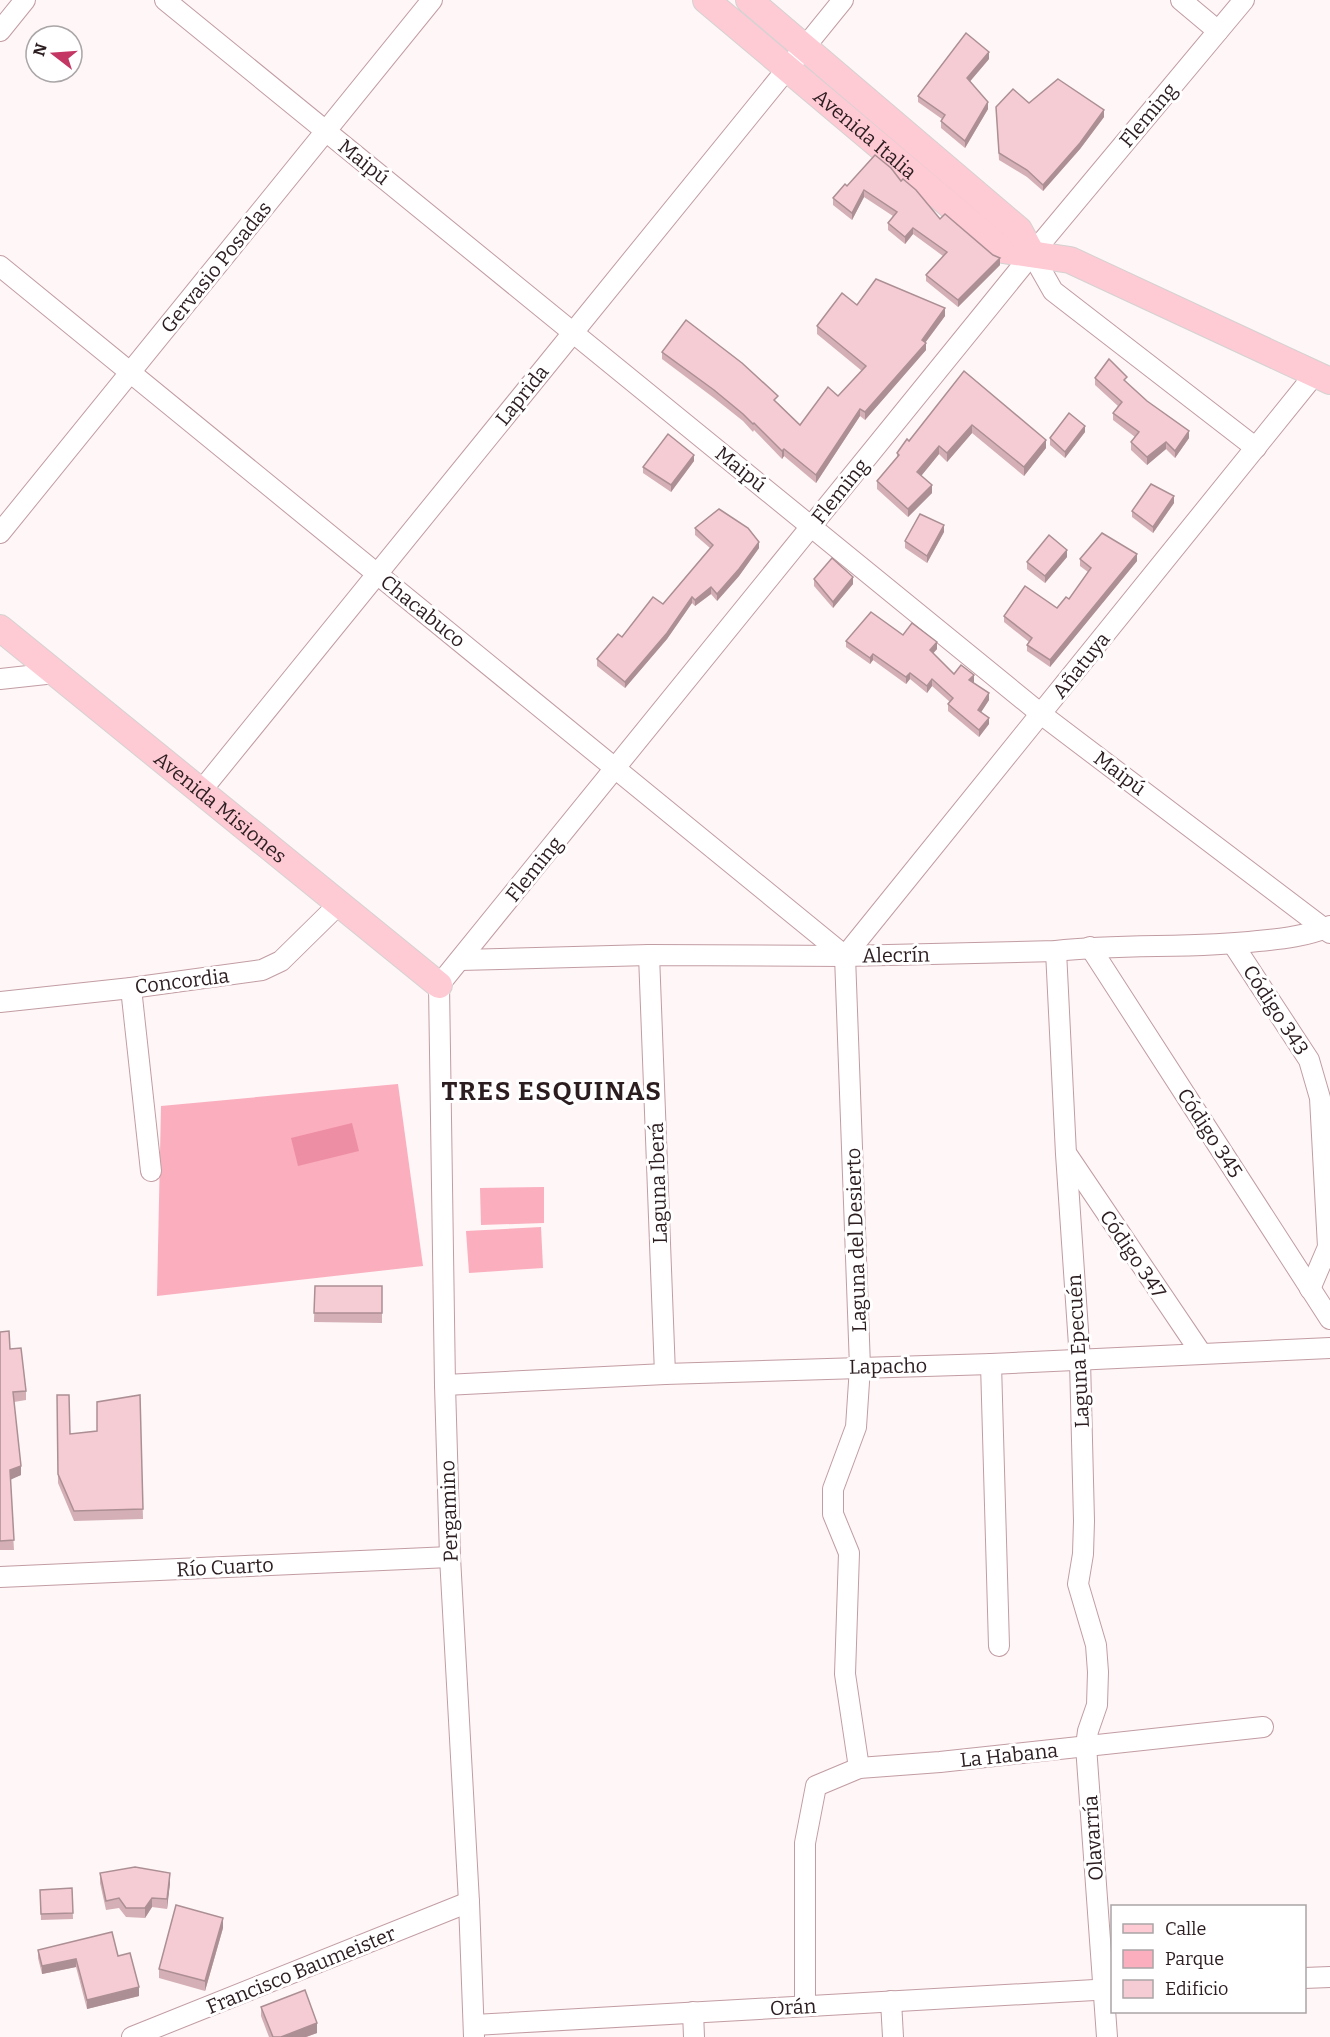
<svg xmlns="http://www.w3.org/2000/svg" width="1330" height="2037" viewBox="0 0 1330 2037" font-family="Bitter,serif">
<rect width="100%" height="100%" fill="#fef6f7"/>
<!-- green -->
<g fill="#faaebe">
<path d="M398,1084L423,1266L157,1296L161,1106Z"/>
<path d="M544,1187V1223L481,1225L480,1188Z"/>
<path d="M541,1227L543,1268L469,1273L466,1231Z"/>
</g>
<!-- water -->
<path fill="#ee8ea4" d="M352,1123L359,1151L298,1166L291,1138Z"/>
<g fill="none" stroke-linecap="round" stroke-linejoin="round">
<defs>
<g id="minor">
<path d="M165,0L1041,714L1330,933"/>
<path d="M1181,0L1218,31"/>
<path d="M0,31L25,0"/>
<path d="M1032,254L1053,291L1256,448"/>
<path d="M0,266L845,956"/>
<path d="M0,533L432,0"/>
<path d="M0,679L55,673"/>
<path d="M201,791L843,0"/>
<path d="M1233,944L1309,1060L1320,1098L1328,1247L1310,1289"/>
<path d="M1090,947L1330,1319"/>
<path d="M1056,951L1066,1154L1080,1360L1084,1521L1083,1554L1078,1584L1096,1645L1098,1672L1097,1705L1088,1731L1086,1746L1107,2037"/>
<path d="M649,955L665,1374"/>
<path d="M845,956L860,1367L856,1427L833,1489V1514L849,1553L845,1674L859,1768"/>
<path d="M845,956L1315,374"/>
<path d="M460,960L649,955L845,956L1056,951C1123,943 1191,949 1258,941C1282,939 1309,936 1330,926"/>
<path d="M131,988L151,1171"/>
<path d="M0,1002L131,988L262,970L281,961L339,904"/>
<path d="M1068,1156L1201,1353"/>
<path d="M991,1364L999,1646"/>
<path d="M445,1385L665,1374L991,1364L1330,1348"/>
<path d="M0,1577L450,1557"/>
<path d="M1304,1978L1330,1977"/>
<path d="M891,2001L893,2037"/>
<path d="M805,2006V1843L816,1786L859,1768L940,1762L1263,1727"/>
<path d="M693,2012L694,2037"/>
<path d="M474,2025L1112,1989"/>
<path d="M132,2037L469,1902"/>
<path d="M474,2037L469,1902L450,1557L445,1385L439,985L1032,254L1244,0"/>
</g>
<g id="major">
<path id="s1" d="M706,0L1003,250L1070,260L1330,381"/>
<path d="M749,0L1019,230L1032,254"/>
<path id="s2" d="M0,628L439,985"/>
</g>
</defs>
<!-- minor casing -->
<use href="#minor" stroke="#c29ca3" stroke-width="22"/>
<!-- major casing -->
<use href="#major" stroke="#d5d2d2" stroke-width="28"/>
<!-- minor -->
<use href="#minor" stroke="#fff" stroke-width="20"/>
<!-- major -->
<use href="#major" stroke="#fecad4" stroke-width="26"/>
</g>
<!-- wall -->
<g fill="#d4afb6">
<path d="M989,59L970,81L988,109L965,148L941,128V121L942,119L918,102V96Z"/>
<path d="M1029,103L1104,117L1080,149L1043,191L1027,177L999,160L996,107Z"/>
<path d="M901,181L940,219L1000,265L958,307L926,281V275L943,256L913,234L905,244L888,230V223L893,216L864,197L852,220L833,205V198L847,186Z"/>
<path d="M857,305L945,316L925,343L926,350L865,420L860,416L816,483L784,456L782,459L754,430L753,432L743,421L714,398L662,359V352L778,403L800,425L838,396L862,371L817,334V326Z"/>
<path d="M964,371L1046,448L1024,476L972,433L947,462L939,454L921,476L932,493L908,517L877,489V481L897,457V453L909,441Z"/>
<path d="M1095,378L1127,383L1189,438L1175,458L1166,449L1147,465L1131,450V442L1135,437L1113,420V413L1118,406L1095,385Z"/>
<path d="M1085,432L1065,458L1050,445V438Z"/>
<path d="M694,461L671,492L643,473V467Z"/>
<path d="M1174,503L1153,533L1132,517V511Z"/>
<path d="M695,528L759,548L739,576L717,601L711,594L695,606L692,603L667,639L625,688L597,666V659L663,604L710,548L695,535Z"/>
<path d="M944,532L927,563L905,548V541Z"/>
<path d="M1067,557L1045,583L1027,569V562Z"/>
<path d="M1080,559L1137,561L1050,667L1027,651V645L1029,642L1004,622V616L1057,608L1069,599L1088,572L1080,566Z"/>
<path d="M814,579L853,584L833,608L814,586Z"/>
<path d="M903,635L937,649L933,653L954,674L974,682L973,683L989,700L981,712L989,724L979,737L948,711V704L950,702L932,686L927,693L910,679L906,684L873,660L870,664L846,647V641Z"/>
<path d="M315,1286H382V1323L314,1322Z"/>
<path d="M0,1332L10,1349L26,1391V1400L14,1402L21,1475L10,1479L14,1550H0Z"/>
<path d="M57,1395L70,1434L97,1431L140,1395L143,1519L74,1521L58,1483Z"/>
<path d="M100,1873L170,1883L167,1909L152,1907L145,1918L126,1917L119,1908L106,1910L100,1883Z"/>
<path d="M72,1888L73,1919L41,1920L40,1890Z"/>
<path d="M223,1928L205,1991L159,1978V1969Z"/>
<path d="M38,1950L118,1956L139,1996L87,2009L76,1967L42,1974L38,1958Z"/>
<path d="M261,2007L317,2033L306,2037H269L261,2016Z"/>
</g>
<!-- shaded-wall -->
<g fill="#ac8f94">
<path d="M989,52V59L967,85V78Z"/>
<path d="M988,102V109L965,148V141Z"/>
<path d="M1104,110V117L1080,149L1043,191V185Z"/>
<path d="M864,190V197L852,220V213Z"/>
<path d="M913,228V234L905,244V237Z"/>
<path d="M1000,258V265L958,307V300Z"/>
<path d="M945,308V316L922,347V340Z"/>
<path d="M926,343V350L865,420V412Z"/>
<path d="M860,409V416L816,483V475Z"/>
<path d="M972,425V433L947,462V453Z"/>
<path d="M1085,426V432L1065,458V452Z"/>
<path d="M1189,431V438L1175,458V451Z"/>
<path d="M1046,440V448L1024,476V467Z"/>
<path d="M1166,442V449L1147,465V457Z"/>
<path d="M939,446V454L917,481V472Z"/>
<path d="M784,449V456L782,459V451Z"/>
<path d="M694,455V461L671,492V485Z"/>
<path d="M932,485V493L908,517V509Z"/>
<path d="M1174,496V503L1153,533V527Z"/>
<path d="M944,525V532L927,563V556Z"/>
<path d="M759,542V548L739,576L717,601V594Z"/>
<path d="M1067,550V557L1045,583V576Z"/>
<path d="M1137,554V561L1050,667V660Z"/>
<path d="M853,577V584L833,608V602Z"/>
<path d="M711,587V594L695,606V600Z"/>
<path d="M692,597V603L667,639L625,688V682Z"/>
<path d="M937,642V649L930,657V650Z"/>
<path d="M873,654V660L870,664V658Z"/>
<path d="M910,673V679L906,684V677Z"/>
<path d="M974,675V682L969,687V680Z"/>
<path d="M932,679V686L927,693V686Z"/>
<path d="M989,693V700L978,717V710Z"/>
<path d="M989,718V724L979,737V730Z"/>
<path d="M21,1466V1475L10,1480V1470Z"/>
<path d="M170,1873V1883L167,1909V1899Z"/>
<path d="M152,1898V1907L145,1918V1908Z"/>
<path d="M223,1918V1928L205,1991V1981Z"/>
<path d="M76,1959V1967L42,1974V1966Z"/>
<path d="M139,1987V1996L87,2009V2000Z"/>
<path d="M317,2023V2033L306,2037H281Z"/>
</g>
<!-- building -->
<g fill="#f6ccd4" stroke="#ac8f94" stroke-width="1.5">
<path d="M966,33L989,52L967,78L988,102L965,141L941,121L945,115L918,96Z"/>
<path d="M1058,79L1104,110L1080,143L1043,185L1027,170L999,153L996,107L1013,89L1029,103Z"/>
<path d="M875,155L891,168L901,181L903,179L916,190L940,219L945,214L993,255L1000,258L958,300L926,275L947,252L913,228L905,237L888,223L897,212L864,190L852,213L833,198L845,184L847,186Z"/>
<path d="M876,279L945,308L922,340L926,343L865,412L860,409L816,475L784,449L782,451L754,423L753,424L743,414L714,390L662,352L686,320L742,363L778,396L774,400L800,425L828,387L838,396L866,366L817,326L842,293L857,305Z"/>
<path d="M1109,359L1127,377L1124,380L1147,401L1189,431L1175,451L1166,442L1147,457L1131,442L1139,432L1113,413L1122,402L1095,378Z"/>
<path d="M964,371L1046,440L1024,467L972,425L947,453L939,446L917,472L932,485L908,509L877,481L899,455L897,453L907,439L909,441Z"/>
<path d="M1069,413L1085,426L1065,452L1050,438Z"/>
<path d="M668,434L694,455L671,485L643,467Z"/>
<path d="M1151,484L1174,496L1153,527L1132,511Z"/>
<path d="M719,509L748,528L759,542L739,569L717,594L711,587L695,600L692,597L667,633L625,682L597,659L618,634L622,637L653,597L663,604L713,545L695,528Z"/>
<path d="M920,514L944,525L927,556L905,541Z"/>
<path d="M1102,533L1137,554L1050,660L1027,645L1032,638L1004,616L1025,586L1057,608L1066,597L1069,599L1091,568L1080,559Z"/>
<path d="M1049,535L1067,550L1045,576L1027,562Z"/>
<path d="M832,558L853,577L833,602L814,579Z"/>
<path d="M871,612L903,635L912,623L937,642L930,650L954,674L961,665L974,675L969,680L989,693L978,710L989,718L979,730L948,704L953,698L932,679L927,686L910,673L906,677L873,654L870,658L846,641Z"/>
<path d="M315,1286H382V1313H314Z"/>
<path d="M9,1331L10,1349L21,1348L26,1391L13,1392L21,1466L10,1470L14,1540L0,1541V1332Z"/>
<path d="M57,1395H69L70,1434L97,1431V1402L140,1395L143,1509L74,1511L58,1474Z"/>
<path d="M135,1867L170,1873L167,1899L152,1898L145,1908H126L119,1898L106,1901L100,1873Z"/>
<path d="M72,1888L73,1913L41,1914L40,1890Z"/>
<path d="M176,1905L223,1918L205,1981L159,1969Z"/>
<path d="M112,1932L118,1956L130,1953L139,1987L87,2000L76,1959L42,1966L38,1950Z"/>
<path d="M305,1990L317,2023L281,2037H273L261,2007Z"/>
</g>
<g text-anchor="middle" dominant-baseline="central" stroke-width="6" stroke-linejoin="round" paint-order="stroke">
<!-- street labels -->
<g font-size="20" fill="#2b1d20" stroke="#fff">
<text transform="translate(1148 115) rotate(-50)">Fleming</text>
<text stroke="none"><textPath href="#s1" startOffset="208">Avenida Italia</textPath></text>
<text transform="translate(364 162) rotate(39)">Maipú</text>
<text transform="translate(216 267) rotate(-51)">Gervasio Posadas</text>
<text transform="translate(522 395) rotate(-51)">Laprida</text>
<text transform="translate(741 469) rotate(39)">Maipú</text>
<text transform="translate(840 491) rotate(-51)">Fleming</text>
<text transform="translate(423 611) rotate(39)">Chacabuco</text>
<text transform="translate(1081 665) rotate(-51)">Añatuya</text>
<text transform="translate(1120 773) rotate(37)">Maipú</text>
<text stroke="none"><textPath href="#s2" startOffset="284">Avenida Misiones</textPath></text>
<text transform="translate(534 869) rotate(-51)">Fleming</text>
<text transform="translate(896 955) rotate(-1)">Alecrín</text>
<text transform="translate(182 981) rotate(-7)">Concordia</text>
<text transform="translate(1276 1010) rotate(57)">Código 343</text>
<text transform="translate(1210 1133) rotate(57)">Código 345</text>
<text transform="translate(658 1183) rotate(-92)">Laguna Iberá</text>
<text transform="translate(856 1240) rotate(-92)">Laguna del Desierto</text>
<text transform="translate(1133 1254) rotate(56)">Código 347</text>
<text transform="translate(1078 1351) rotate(-93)">Laguna Epecuén</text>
<text transform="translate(888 1366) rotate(-1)">Lapacho</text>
<text transform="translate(449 1511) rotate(-92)">Pergamino</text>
<text transform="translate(225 1567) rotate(-3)">Río Cuarto</text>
<text transform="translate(1009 1755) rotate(-6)">La Habana</text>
<text transform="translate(1093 1838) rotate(-94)">Olavarría</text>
<text transform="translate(301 1970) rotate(-22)">Francisco Baumeister</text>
<text transform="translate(793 2007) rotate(-3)">Orán</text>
</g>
<!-- district labels -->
<g font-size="26" font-weight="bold" letter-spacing="1.5" fill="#2b1d20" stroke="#fff">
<text x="552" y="1091">TRES ESQUINAS</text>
</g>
</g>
<!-- legend -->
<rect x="1111" y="1905" width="195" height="108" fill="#ffffff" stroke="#aaa5a6" stroke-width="1.5"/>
<rect x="1123" y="1924" width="30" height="9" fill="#fecad4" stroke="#aaa5a6" stroke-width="1.5"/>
<text x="1165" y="1935" font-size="18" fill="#2b1d20">Calle</text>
<rect x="1123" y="1950" width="30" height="18" fill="#faaebe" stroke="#aaa5a6" stroke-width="1.5"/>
<text x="1165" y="1965" font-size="18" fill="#2b1d20">Parque</text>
<rect x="1123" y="1980" width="30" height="18" fill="#f6ccd4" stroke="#aaa5a6" stroke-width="1.5"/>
<text x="1165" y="1995" font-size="18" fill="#2b1d20">Edificio</text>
<!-- north arrow -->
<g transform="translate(54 54) rotate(287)"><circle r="28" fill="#ffffff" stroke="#aaa5a6" stroke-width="1.5"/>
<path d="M0-4.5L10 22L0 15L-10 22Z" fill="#c43765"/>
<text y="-9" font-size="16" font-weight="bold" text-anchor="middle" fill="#2b1d20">N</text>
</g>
</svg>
